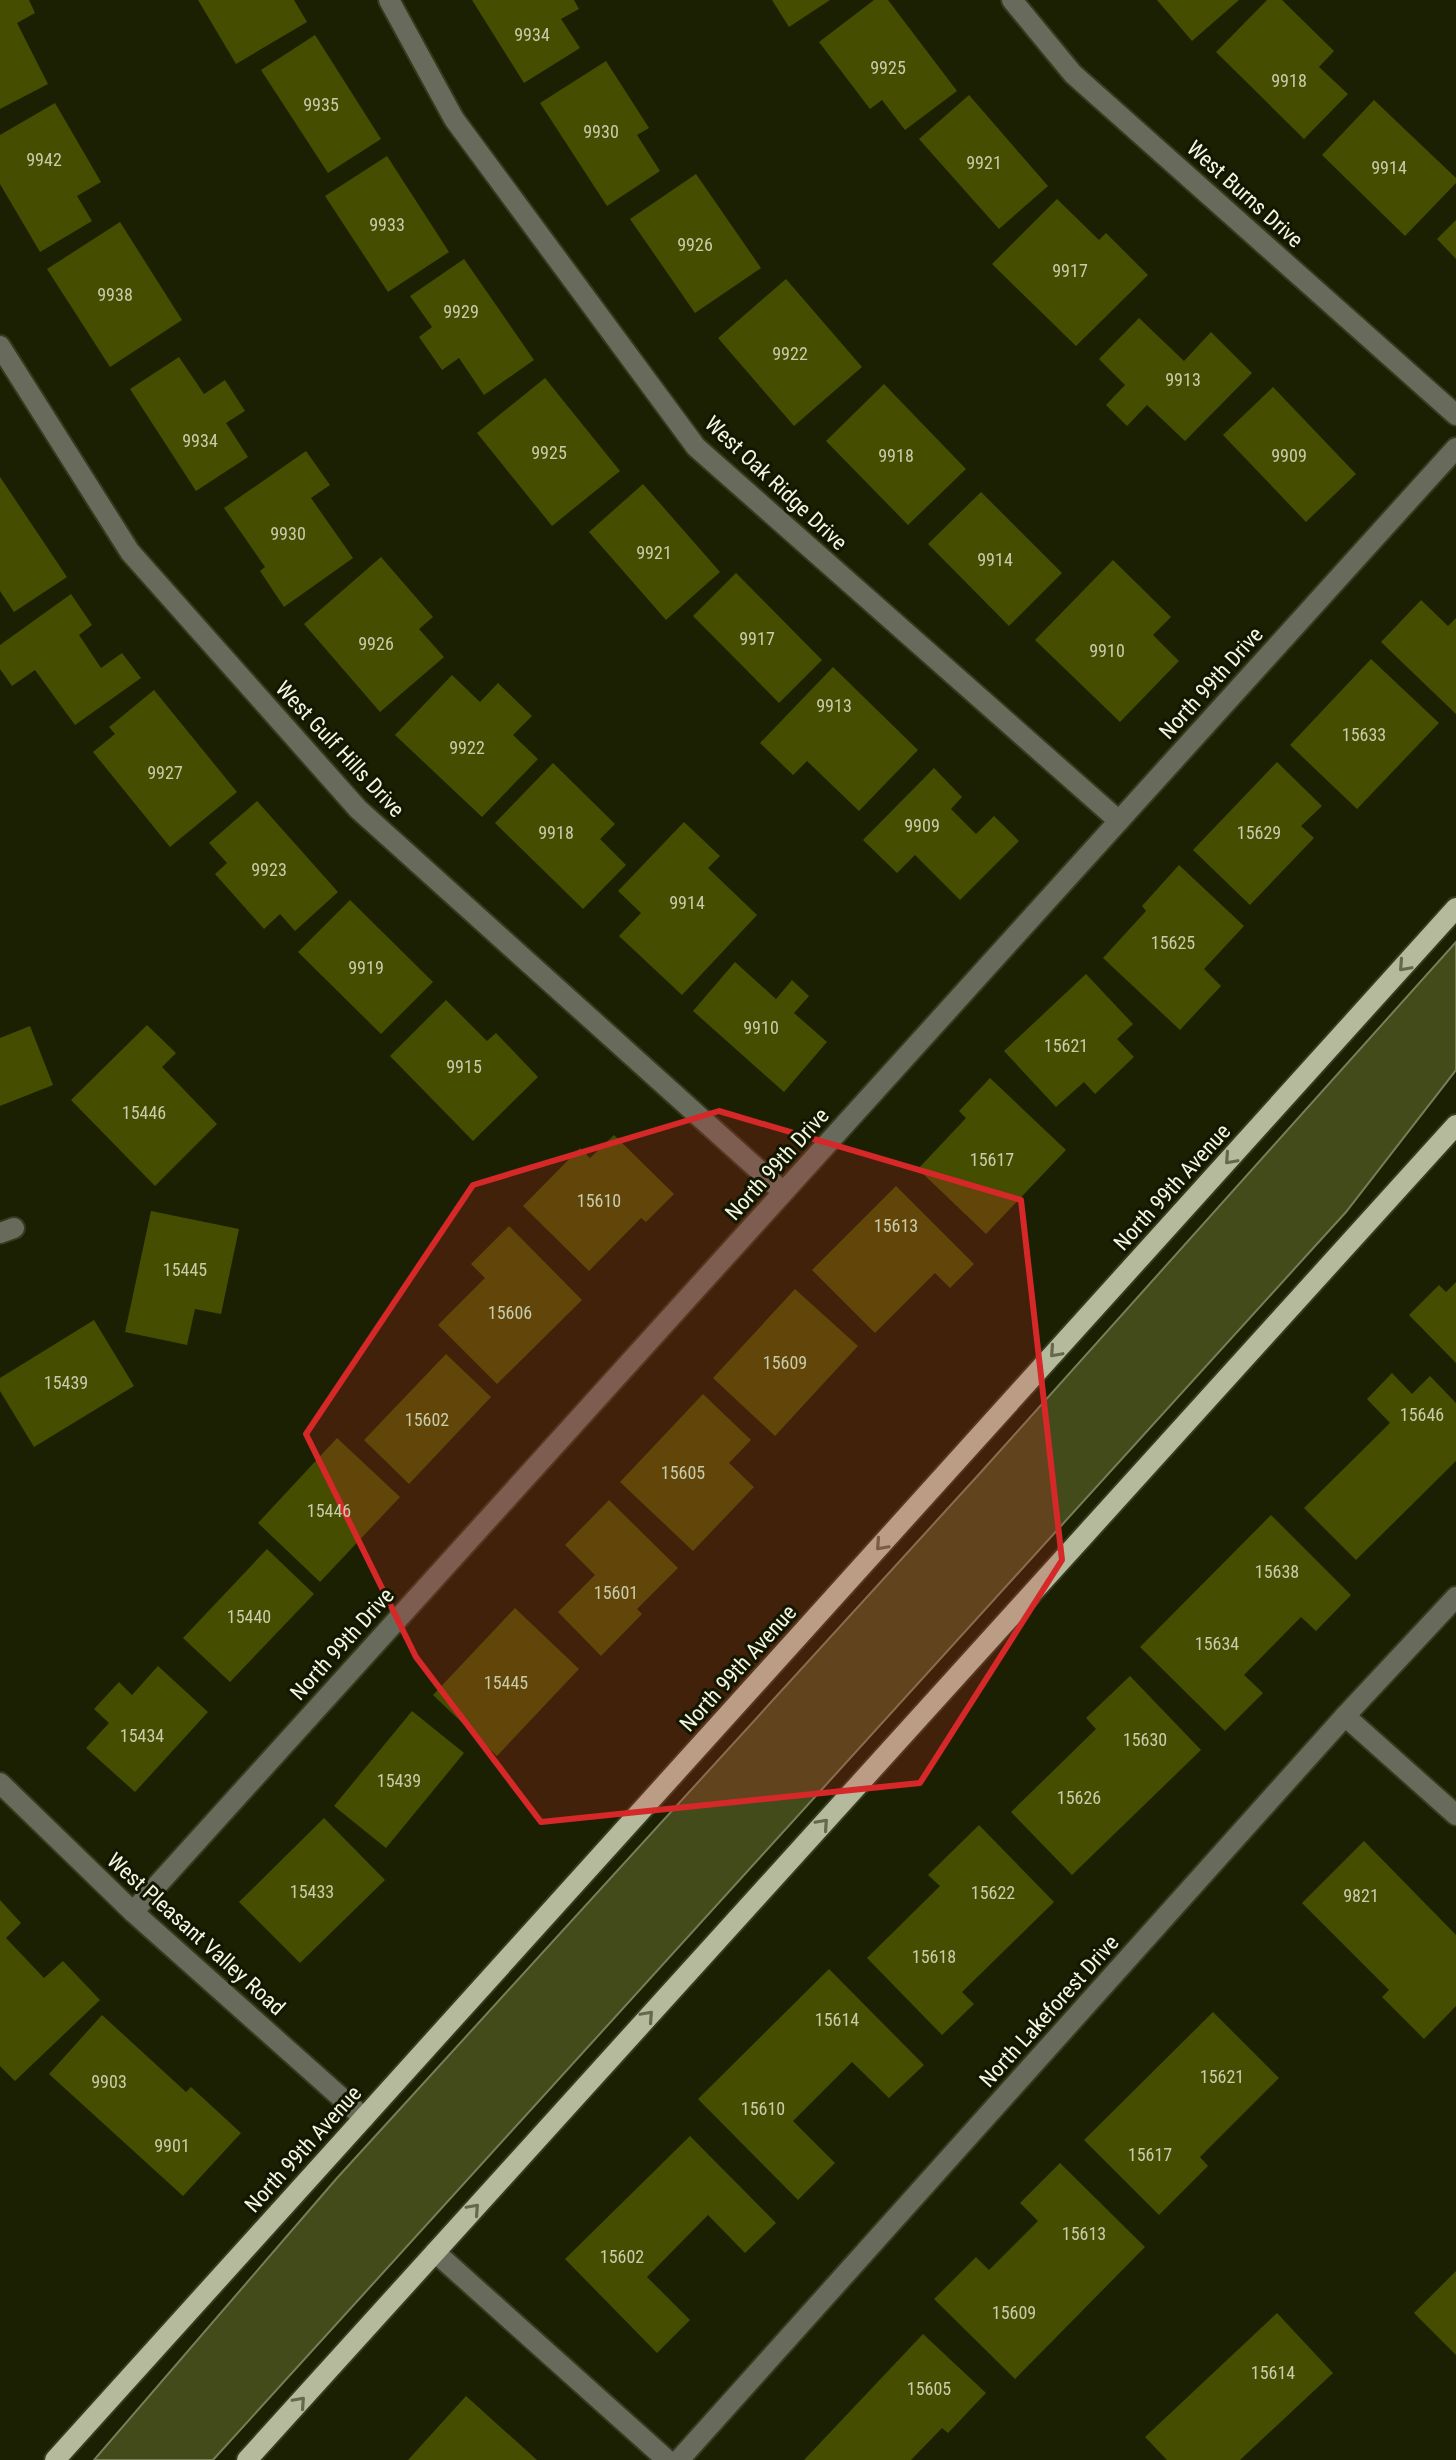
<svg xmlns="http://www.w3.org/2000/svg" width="1456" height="2460" viewBox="0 0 1456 2460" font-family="'Roboto Condensed',sans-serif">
<rect width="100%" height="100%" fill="#1c2002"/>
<!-- water -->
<path fill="#444b1b" stroke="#787e57" stroke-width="2" d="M1456,942V1070L1346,1212L213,2460H94L337,2178L981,1472Z"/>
<!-- building -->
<g fill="#454d00">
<path d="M0,0H29L35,13L17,23L48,84L0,109Z"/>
<path d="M198,0H294L307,22L236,64Z"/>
<path d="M472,0H574L579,9L561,19L580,48L524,83Z"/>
<path d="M772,0H830L789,27Z"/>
<path d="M874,0H888L957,91L905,130L882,100L870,109L819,42Z"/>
<path d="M1157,0H1239L1192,41Z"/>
<path d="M1267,0H1282L1334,51L1319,67L1348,94L1304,139L1216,52Z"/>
<path d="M315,35L381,139L328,173L261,70Z"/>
<path d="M606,61L649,128L637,135L660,171L607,206L540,103Z"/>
<path d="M969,95L1048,186L999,229L919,139Z"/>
<path d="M1374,100L1456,178V183L1405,236L1322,155Z"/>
<path d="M55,103L101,182L77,196L92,221L40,252L0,184V135Z"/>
<path d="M387,156L449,252L388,292L325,196Z"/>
<path d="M696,174L761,268L695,313L630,219Z"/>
<path d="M1057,199L1099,240L1106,233L1148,275L1076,346L992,264Z"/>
<path d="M1456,220V259L1437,239Z"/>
<path d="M120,222L182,320L110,367L47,269Z"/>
<path d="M464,259L534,360L484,395L459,358L442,370L419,337L432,327L410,296Z"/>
<path d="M786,279L862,367L794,426L718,338Z"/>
<path d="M1139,318L1184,361L1211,332L1252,373L1185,441L1147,405L1127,426L1106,405L1125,385L1099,359Z"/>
<path d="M179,357L204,394L225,380L245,411L226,423L248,457L196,491L130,389Z"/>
<path d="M545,378L620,471L552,526L477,433Z"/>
<path d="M884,384L966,469L908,525L826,441Z"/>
<path d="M1273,387L1356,474L1306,522L1223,435Z"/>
<path d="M306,451L330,485L311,498L353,558L284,607L260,571L265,567L224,508Z"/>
<path d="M0,477L67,577L14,612L0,591Z"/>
<path d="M643,484L720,572L666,620L589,532Z"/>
<path d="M981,492L1062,573L1009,626L928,544Z"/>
<path d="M381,557L433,617L419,629L444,657L380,712L304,624Z"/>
<path d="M1113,560L1171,617L1153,635L1179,661L1120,722L1035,640Z"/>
<path d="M736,573L822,660L779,703L693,616Z"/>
<path d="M71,594L92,625L79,635L101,668L122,653L141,678L75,725L35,670L12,686L0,669V645Z"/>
<path d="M1421,600L1448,626L1456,618V714L1381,642Z"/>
<path d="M1371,659L1439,723L1357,809L1290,745Z"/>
<path d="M833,667L918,750L859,811L807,761L793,775L760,743Z"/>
<path d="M452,675L480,702L498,683L532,716L513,735L538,759L482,817L395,735Z"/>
<path d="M154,690L237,792L170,847L93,752L115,734L109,727Z"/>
<path d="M1277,762L1322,806L1301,826L1314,838L1250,905L1193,850Z"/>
<path d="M553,763L615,824L600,839L626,865L583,909L495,823Z"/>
<path d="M934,768L962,797L951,809L976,834L994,816L1019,841L960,900L915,855L897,873L863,840Z"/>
<path d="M257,801L338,892L295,931L280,914L264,929L215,874L227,863L209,843Z"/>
<path d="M684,822L720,856L708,868L757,915L682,995L619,936L641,913L618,891Z"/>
<path d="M1179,865L1244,926L1204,969L1221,986L1180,1030L1103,958L1146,911L1142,906Z"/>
<path d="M350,900L433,982L381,1034L298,952Z"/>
<path d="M735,962L776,999L792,980L809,996L794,1013L827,1042L784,1092L693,1011Z"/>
<path d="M1086,974L1133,1024L1117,1039L1134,1057L1095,1094L1084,1082L1056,1107L1004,1051Z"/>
<path d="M446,1000L487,1041L496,1033L538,1077L473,1141L390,1056Z"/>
<path d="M147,1025L176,1053L162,1067L217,1124L155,1186L71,1100Z"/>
<path d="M30,1026L53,1085L0,1106V1038Z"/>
<path d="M990,1078L1066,1150L986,1234L918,1169L966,1118L959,1111Z"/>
<path d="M614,1135L674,1194L646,1222L641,1218L589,1271L523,1206L580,1148L590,1158Z"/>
<path d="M896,1186L974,1264L950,1288L935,1273L875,1333L812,1270Z"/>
<path d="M151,1211L239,1229L221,1314L195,1309L187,1345L125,1332Z"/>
<path d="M509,1226L582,1300L497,1384L438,1325L485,1278L471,1264Z"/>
<path d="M1456,1282V1363L1409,1315L1439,1285L1446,1292Z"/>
<path d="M795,1289L858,1346L775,1436L713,1378Z"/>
<path d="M94,1320L134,1386L34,1447L0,1391V1378Z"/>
<path d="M446,1354L491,1397L409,1484L364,1440Z"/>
<path d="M1392,1373L1412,1394L1430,1376L1456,1403V1461L1356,1560L1304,1508L1390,1423L1367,1399Z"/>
<path d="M703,1394L751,1440L729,1463L754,1487L693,1551L620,1482Z"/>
<path d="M337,1438L400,1497L320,1582L258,1523Z"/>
<path d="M609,1500L678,1568L637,1609L642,1614L601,1656L558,1612L595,1575L565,1545Z"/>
<path d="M1271,1515L1351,1595L1316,1631L1301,1617L1244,1675L1263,1693L1225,1731L1140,1647Z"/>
<path d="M267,1549L314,1594L230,1682L183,1638Z"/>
<path d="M515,1608L579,1669L497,1756L433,1695Z"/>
<path d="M158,1666L208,1712L135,1792L86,1748L109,1723L94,1709L119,1682L132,1695Z"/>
<path d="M1130,1676L1201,1750L1072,1875L1011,1812L1096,1729L1086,1718Z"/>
<path d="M412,1711L464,1753L386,1848L334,1806Z"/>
<path d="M324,1818L385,1880L300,1963L239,1902Z"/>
<path d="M979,1825L1054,1902L962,1992L974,2004L942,2035L867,1958L940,1886L928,1875Z"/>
<path d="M1364,1841L1456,1935V2006L1424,2039L1382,1997L1389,1990L1302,1903Z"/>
<path d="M0,1900L21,1923L6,1938L44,1978L63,1961L100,2000L15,2081L0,2066Z"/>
<path d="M829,1969L924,2065L889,2098L852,2062L793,2121L835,2163L798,2200L698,2099Z"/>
<path d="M1213,2012L1279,2078L1200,2157L1208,2166L1159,2215L1084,2140Z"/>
<path d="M102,2015L186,2092L191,2087L241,2133L183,2196L49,2074Z"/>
<path d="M690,2136L776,2223L745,2253L708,2215L647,2277L690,2320L657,2353L565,2259Z"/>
<path d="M1060,2163L1145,2247L1015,2379L934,2299L976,2257L989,2270L1038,2221L1020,2203Z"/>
<path d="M1456,2271V2355L1414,2313Z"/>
<path d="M1277,2313L1333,2373L1240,2460H1167L1145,2437Z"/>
<path d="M923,2334L986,2393L948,2433L942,2428L911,2460H804Z"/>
<path d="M466,2396L537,2460H408Z"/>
</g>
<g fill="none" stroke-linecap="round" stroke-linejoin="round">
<defs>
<g id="minor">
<path d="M389,0L454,119L696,447L1119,821"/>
<path d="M1012,0L1073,74L1456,415"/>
<path d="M0,346L130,552L358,809L783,1192"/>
<path d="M0,1233L14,1228"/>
<path d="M1345,1716L1456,1815"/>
<path d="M0,1783L133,1912L364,2118"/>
<path d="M133,1912L1456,448"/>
<path d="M435,2252L667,2460"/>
<path d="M679,2460L1345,1716L1456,1597"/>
</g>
<g id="major">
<path d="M55,2460L1456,908"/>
<path d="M247,2460L1456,1125"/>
</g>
</defs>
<!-- minor casing -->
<use href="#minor" stroke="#363a1d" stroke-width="24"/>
<!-- major casing -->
<use href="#major" stroke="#363a1d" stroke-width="24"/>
<!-- minor -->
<use href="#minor" stroke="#686b5c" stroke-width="20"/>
<!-- major -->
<use href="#major" stroke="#b5ba9c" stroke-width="20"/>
</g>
<!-- one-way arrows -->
<defs><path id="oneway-chevron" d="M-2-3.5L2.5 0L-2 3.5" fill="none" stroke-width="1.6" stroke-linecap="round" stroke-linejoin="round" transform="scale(2)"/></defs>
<g stroke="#64684e">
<use href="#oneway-chevron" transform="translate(1404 966) rotate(132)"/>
<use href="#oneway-chevron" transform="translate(1230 1159) rotate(132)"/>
<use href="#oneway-chevron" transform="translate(1055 1352) rotate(132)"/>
<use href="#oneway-chevron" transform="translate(881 1545) rotate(132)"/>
<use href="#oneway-chevron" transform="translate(823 1824) rotate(-48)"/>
<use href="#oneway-chevron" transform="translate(648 2016) rotate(-48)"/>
<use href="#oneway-chevron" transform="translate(474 2209) rotate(-48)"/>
<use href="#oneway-chevron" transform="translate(300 2402) rotate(-48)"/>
</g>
<!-- marked area -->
<path fill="#d62828" fill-opacity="0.2" stroke="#d62828" stroke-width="6" stroke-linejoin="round" d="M719,1111L1021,1200L1062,1560L920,1783L541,1822L416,1657L306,1434L473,1185Z"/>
<g text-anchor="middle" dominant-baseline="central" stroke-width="6" stroke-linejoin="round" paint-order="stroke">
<!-- number labels -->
<g font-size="18" fill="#c8ccab">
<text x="532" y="34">9934</text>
<text x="888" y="67">9925</text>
<text x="1289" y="80">9918</text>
<text x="321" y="104">9935</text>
<text x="601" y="131">9930</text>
<text x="44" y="159">9942</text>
<text x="984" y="162">9921</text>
<text x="1389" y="167">9914</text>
<text x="387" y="224">9933</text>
<text x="695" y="244">9926</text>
<text x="1070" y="270">9917</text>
<text x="115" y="294">9938</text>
<text x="461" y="311">9929</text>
<text x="790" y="353">9922</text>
<text x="1183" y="379">9913</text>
<text x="200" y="440">9934</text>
<text x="549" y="452">9925</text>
<text x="896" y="455">9918</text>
<text x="1289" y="455">9909</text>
<text x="288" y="533">9930</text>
<text x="654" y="552">9921</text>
<text x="995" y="559">9914</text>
<text x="757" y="638">9917</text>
<text x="376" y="643">9926</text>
<text x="1107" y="650">9910</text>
<text x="834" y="705">9913</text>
<text x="1364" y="734">15633</text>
<text x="467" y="747">9922</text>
<text x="165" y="772">9927</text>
<text x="922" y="825">9909</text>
<text x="556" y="832">9918</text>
<text x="1259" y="832">15629</text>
<text x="269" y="869">9923</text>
<text x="687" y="902">9914</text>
<text x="1173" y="942">15625</text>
<text x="366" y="967">9919</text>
<text x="761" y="1027">9910</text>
<text x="1066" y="1045">15621</text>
<text x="464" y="1066">9915</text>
<text x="144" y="1112">15446</text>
<text x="992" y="1159">15617</text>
<text x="599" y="1200">15610</text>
<text x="896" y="1225">15613</text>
<text x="185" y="1269">15445</text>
<text x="510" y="1312">15606</text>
<text x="785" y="1362">15609</text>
<text x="66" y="1382">15439</text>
<text x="1422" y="1414">15646</text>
<text x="427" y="1419">15602</text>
<text x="683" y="1472">15605</text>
<text x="329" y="1510">15446</text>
<text x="1277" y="1571">15638</text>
<text x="616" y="1592">15601</text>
<text x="249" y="1616">15440</text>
<text x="1217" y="1643">15634</text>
<text x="506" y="1682">15445</text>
<text x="142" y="1735">15434</text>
<text x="1145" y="1739">15630</text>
<text x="399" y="1780">15439</text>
<text x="1079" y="1797">15626</text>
<text x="312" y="1891">15433</text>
<text x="993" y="1892">15622</text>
<text x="1361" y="1895">9821</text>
<text x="934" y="1956">15618</text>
<text x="837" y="2019">15614</text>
<text x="1222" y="2076">15621</text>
<text x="109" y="2081">9903</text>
<text x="763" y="2108">15610</text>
<text x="172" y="2145">9901</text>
<text x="1150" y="2154">15617</text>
<text x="1084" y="2233">15613</text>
<text x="622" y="2256">15602</text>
<text x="1014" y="2312">15609</text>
<text x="1273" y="2372">15614</text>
<text x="929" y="2388">15605</text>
</g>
<!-- street labels -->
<g font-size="22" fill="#f3f6e4" stroke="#131700">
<text transform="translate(1245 194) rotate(42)">West Burns Drive</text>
<text transform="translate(776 483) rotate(43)">West Oak Ridge Drive</text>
<text transform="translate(1211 683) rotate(-48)">North 99th Drive</text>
<text transform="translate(340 749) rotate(47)">West Gulf Hills Drive</text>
<text transform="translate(777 1164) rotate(-48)">North 99th Drive</text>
<text transform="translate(1172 1187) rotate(-48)">North 99th Avenue</text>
<text transform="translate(342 1644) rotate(-48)">North 99th Drive</text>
<text transform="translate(738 1668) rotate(-48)">North 99th Avenue</text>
<text transform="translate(196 1934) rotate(42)">West Pleasant Valley Road</text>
<text transform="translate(1049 2011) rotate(-48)">North Lakeforest Drive</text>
<text transform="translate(303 2149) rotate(-48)">North 99th Avenue</text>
</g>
</g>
</svg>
